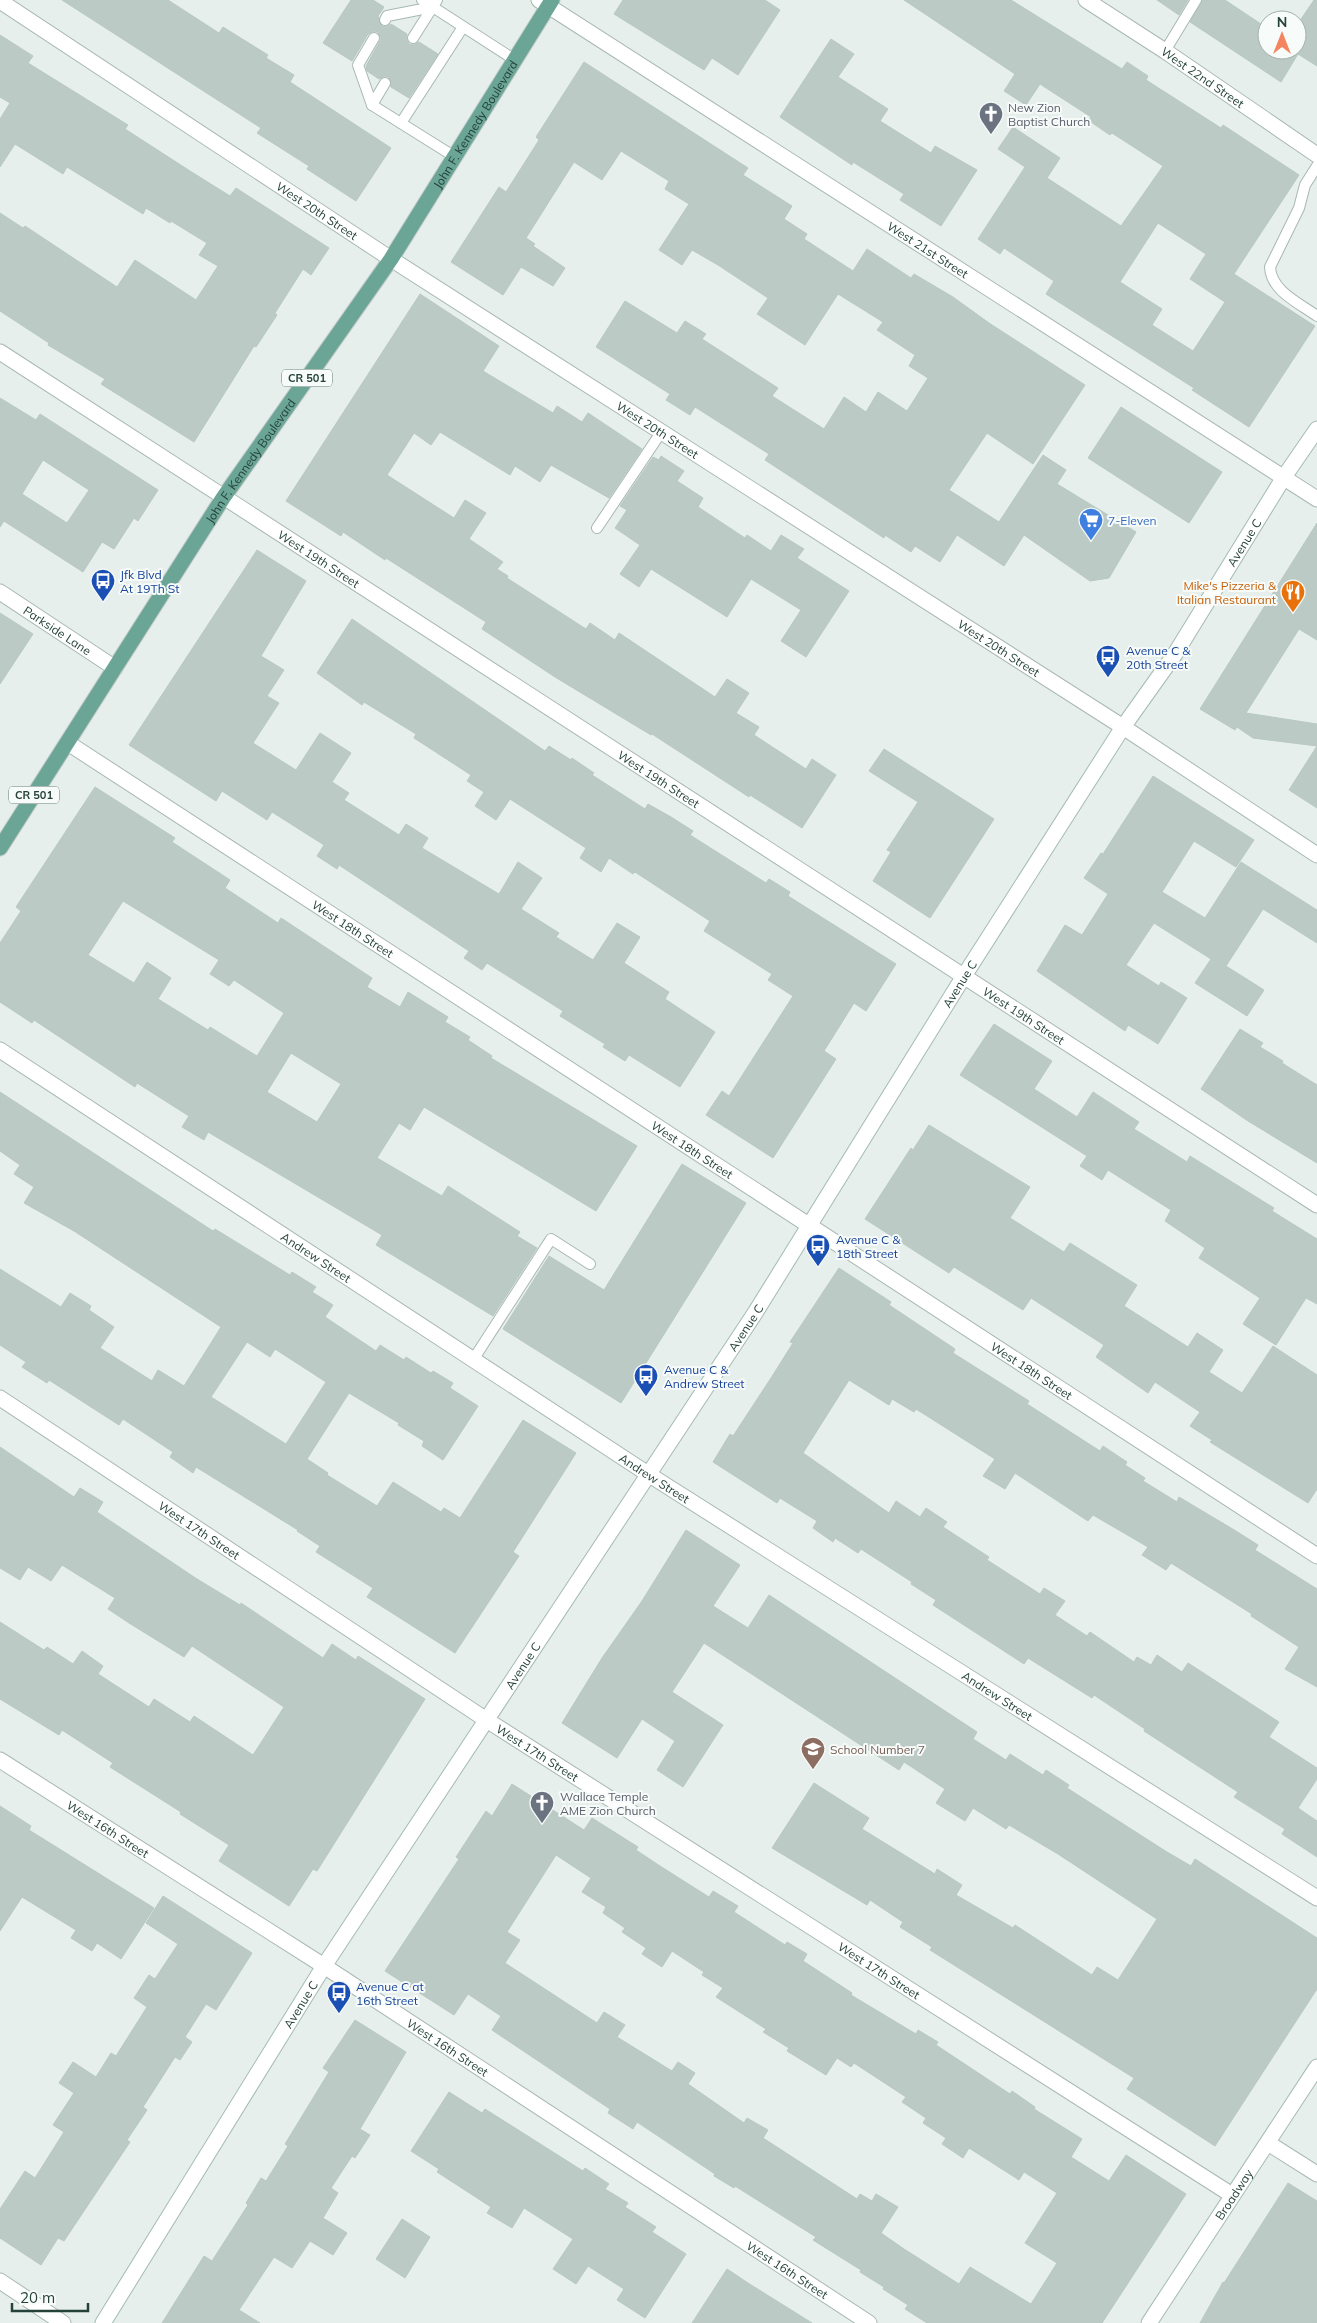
<svg xmlns="http://www.w3.org/2000/svg" width="1317" height="2323" viewBox="0 0 1317 2323" font-family="Mulish,sans-serif">
<rect width="100%" height="100%" fill="#e6efeb"/>
<!-- building -->
<g fill="#bbcac4" stroke="#b8c9c2" fill-rule="evenodd">
<path d="M62,0H168L219,33L223,27L268,55L266,58L294,75L290,82L391,148L356,201L307,169L309,166L257,133L261,128Z"/>
<path d="M351,0H373L384,7L378,16L382,26L386,27L391,24L407,34L406,38L409,44L413,45L419,42L438,54L409,98L391,87L389,77L385,76L379,79L367,71L366,66L381,39L378,32L374,31L368,34L352,61L323,43Z"/>
<path d="M623,0H765L780,10L738,75L712,58L704,70L614,14Z"/>
<path d="M904,0H1011L1122,69L1127,62L1148,76L1146,80L1221,128L1223,125L1299,175L1234,274L1315,326L1249,427L1192,390L1194,388L1046,294L1054,281L1004,248L1000,254L978,239L1025,167L998,149L1013,127L1060,158L1047,178L1121,226L1163,166L1112,133L1110,135L1088,120L1091,117L1040,84L1026,105L1004,91L1015,74ZM1158,223L1206,254L1190,279L1225,302L1193,351L1152,325L1162,309L1120,282Z"/>
<path d="M1157,0H1188L1179,15Z"/>
<path d="M1203,0H1225L1267,28V50H1297V25L1314,0H1317V66L1298,54L1281,82L1190,22Z"/>
<path d="M0,35L33,56L28,63L128,125L125,129L190,171L230,196L236,188L329,248L311,275L303,269L275,313L277,315L256,347L254,346L194,442L101,384L105,379L48,345L49,343L0,311V213L23,228L25,226L117,287L135,260L196,300L218,266L199,255L207,243L171,221L170,223L146,208L143,214L67,167L63,174L15,144L0,167V119L10,103L0,97Z"/>
<path d="M831,39L854,54L838,77L888,109L880,121L931,153L935,146L977,170L941,226L900,200L904,194L853,162L852,165L780,117Z"/>
<path d="M584,62L748,168L743,175L792,206L784,219L807,234L804,239L853,271L867,249L911,278L914,274L953,297L989,323L1085,385L1033,464L987,433L949,490L999,522L1043,455L1066,470L1057,484L1136,532L1109,578L1090,581L1024,535L1004,566L957,535L940,562L915,546L911,552L885,535L884,538L765,460L769,454L695,407L690,415L666,400L670,394L596,347L625,301L677,333L685,321L706,334L702,339L778,388L772,396L824,429L844,397L866,412L878,392L907,411L928,378L909,366L915,355L877,330L883,322L838,294L805,345L757,314L768,298L718,265L692,250L682,265L659,250L689,204L665,189L669,181L621,151L602,180L574,162L526,238L535,244L533,246L565,268L553,286L521,267L503,295L451,262L499,187L506,192L539,140L536,137Z"/>
<path d="M420,294L499,346L483,371L553,413L557,406L582,422L588,413L642,449L609,498L551,465L540,482L515,466L510,475L440,432L431,445L414,433L387,475L454,518L465,500L486,513L469,539L503,562L497,569L508,576L507,578L586,629L590,623L615,640L619,633L715,697L727,679L749,693L736,713L759,727L754,735L806,769L812,759L836,775L802,828L750,795L749,797L652,734L651,735L555,677L482,629L486,622L386,558L385,560L343,532L341,536L286,501Z"/>
<path d="M0,398L36,420L40,414L158,490L138,521L134,518L114,549L102,542L83,572L4,521L0,527ZM43,460L89,490L67,523L22,494Z"/>
<path d="M1121,407L1222,472L1189,523L1088,458Z"/>
<path d="M661,456L684,471L677,481L703,498L698,507L745,538L747,535L771,551L781,535L804,549L797,558L849,591L806,657L781,641L801,610L751,579L727,617L651,569L639,587L620,574L640,545L615,528L627,510L620,506L653,457L659,460Z"/>
<path d="M1317,523V640L1299,629L1246,713L1317,724V808L1289,790L1317,746L1253,738L1237,727L1235,730L1200,709Z"/>
<path d="M257,550L306,581L261,656L284,670L267,696L279,703L253,743L296,770L320,733L351,753L332,782L349,793L344,800L399,835L406,824L428,838L422,848L499,894L518,862L542,878L521,909L559,933L556,937L593,960L617,923L640,937L624,963L669,992L665,999L715,1032L680,1087L629,1055L625,1061L603,1047L605,1044L560,1016L563,1011L487,963L482,970L464,958L469,951L339,865L337,869L317,856L324,845L272,812L267,820L222,791L216,801L129,745Z"/>
<path d="M0,613L33,634L0,684Z"/>
<path d="M352,619L545,751L549,746L571,760L572,758L594,773L592,775L645,809L648,804L671,817L693,831L690,835L766,883L769,879L790,892L788,896L896,964L866,1011L854,1003L824,1051L836,1059L773,1158L706,1115L722,1091L729,1096L793,996L768,980L772,974L704,931L710,921L635,872L633,874L609,858L601,872L580,858L586,848L510,799L496,820L475,806L484,792L467,781L471,775L414,738L416,734L364,702L362,705L317,673Z"/>
<path d="M884,749L994,819L930,918L873,881L891,852L887,850L918,802L869,771Z"/>
<path d="M1153,776L1254,840L1236,867L1194,841L1162,892L1205,918L1241,862L1317,910V943L1263,909L1226,966L1264,990L1247,1016L1195,983L1211,959L1154,923L1126,965L1159,986L1161,982L1187,998L1158,1044L1128,1025L1125,1031L1037,971L1065,925L1082,935L1108,894L1084,878L1101,853L1103,854Z"/>
<path d="M95,787L175,838L172,842L230,880L225,888L278,923L281,918L372,978L367,987L400,1007L408,992L448,1017L445,1022L470,1037L468,1040L492,1056L491,1058L637,1146L596,1211L424,1107L410,1130L399,1123L377,1158L442,1196L448,1186L520,1232L517,1236L537,1248L493,1316L376,1245L382,1235L208,1132L204,1140L182,1127L189,1116L137,1083L135,1087L34,1020L32,1023L0,1002V943L21,911L16,907ZM123,901L219,960L210,974L229,986L234,980L284,1013L257,1056L210,1027L208,1030L158,999L171,978L147,962L134,983L88,955ZM291,1053L341,1084L317,1122L267,1092Z"/>
<path d="M994,1024L1052,1061L1034,1089L1077,1117L1093,1092L1139,1122L1134,1129L1187,1162L1190,1156L1274,1208L1272,1211L1317,1239V1304L1306,1298L1276,1345L1243,1324L1260,1298L1199,1258L1205,1248L1165,1221L1171,1210L1108,1170L1102,1180L1080,1166L1087,1156L960,1075Z"/>
<path d="M1240,1029L1263,1043L1260,1047L1283,1061L1282,1063L1317,1085V1163L1248,1121L1201,1089Z"/>
<path d="M0,1092L213,1231L215,1229L290,1275L292,1272L316,1287L312,1292L333,1305L325,1317L376,1351L380,1345L404,1360L406,1357L431,1373L433,1371L453,1383L450,1388L478,1406L443,1460L422,1446L424,1441L398,1425L399,1423L349,1393L307,1459L328,1473L327,1475L377,1506L393,1482L441,1512L444,1508L460,1518L523,1420L576,1453L513,1552L519,1556L455,1653L367,1597L373,1588L316,1552L320,1546L297,1531L298,1530L196,1467L193,1473L170,1457L173,1452L123,1419L119,1425L49,1380L47,1383L22,1367L26,1362L0,1345V1269L61,1307L70,1293L91,1306L89,1310L114,1327L100,1348L152,1381L158,1370L184,1386L221,1327L74,1231L24,1203L34,1187L14,1174L20,1165L0,1151ZM247,1342L270,1357L275,1349L326,1382L286,1444L211,1397Z"/>
<path d="M929,1125L1030,1187L1010,1218L1064,1252L1070,1243L1137,1285L1124,1306L1188,1347L1197,1333L1223,1350L1209,1372L1242,1393L1273,1346L1317,1375V1489L1308,1503L1210,1442L1212,1440L1190,1426L1200,1412L1155,1382L1148,1393L1096,1357L1104,1345L1031,1298L1023,1310L954,1267L949,1273L865,1219L911,1148L913,1150Z"/>
<path d="M682,1164L746,1203L621,1403L503,1329L549,1256L604,1290Z"/>
<path d="M839,1268L891,1302L889,1305L955,1349L953,1353L1029,1401L1027,1404L1100,1451L1103,1446L1127,1462L1125,1465L1145,1478L1143,1481L1177,1502L1179,1497L1236,1531L1258,1545L1255,1550L1317,1589V1687L1285,1669L1299,1647L1251,1616L1252,1614L1171,1563L1166,1570L1142,1555L1148,1547L1093,1515L1088,1521L1015,1473L1005,1489L983,1476L995,1459L916,1409L914,1412L892,1399L889,1405L849,1380L803,1453L889,1513L896,1501L920,1517L926,1508L947,1522L943,1527L989,1557L987,1560L1040,1594L1044,1588L1065,1601L1055,1615L1087,1636L1090,1632L1134,1662L1137,1657L1151,1665L1157,1655L1182,1672L1188,1663L1279,1722L1269,1737L1317,1768V1779L1298,1808L1317,1821V1857L1282,1834L1285,1829L1234,1797L1238,1792L1144,1731L1145,1729L1094,1695L1092,1698L1028,1658L1024,1664L933,1605L936,1600L911,1584L912,1582L861,1549L858,1553L835,1538L833,1542L813,1528L817,1521L780,1498L777,1503L713,1462L730,1434L733,1436L771,1378L793,1343L790,1342Z"/>
<path d="M0,1447L74,1497L80,1488L103,1502L97,1512L197,1579L240,1605L241,1603L323,1658L332,1644L356,1660L358,1656L425,1699L317,1871L313,1869L289,1906L219,1861L229,1845L180,1814L181,1812L110,1767L113,1763L62,1730L59,1735L0,1699V1622L44,1650L47,1647L73,1664L82,1651L103,1666L98,1674L149,1707L154,1699L190,1722L194,1716L253,1755L284,1707L192,1646L184,1657L129,1623L108,1609L115,1598L62,1565L51,1581L28,1567L20,1580L0,1568Z"/>
<path d="M686,1530L740,1565L713,1606L748,1628L769,1595L977,1732L973,1739L1006,1760L1010,1754L1043,1775L1046,1770L1069,1785L1067,1788L1167,1852L1191,1866L1195,1859L1317,1938V1989L1215,2146L1127,2089L1134,2078L930,1950L932,1947L900,1927L903,1922L870,1900L867,1905L772,1848L814,1783L869,1818L862,1829L935,1874L937,1869L962,1885L956,1895L1013,1928L1015,1925L1092,1975L1097,1967L1118,1980L1157,1919L1058,1854L1009,1825L1006,1829L973,1808L965,1821L936,1803L945,1789L904,1762L899,1770L704,1643L672,1692L723,1725L683,1787L657,1770L675,1741L642,1719L617,1758L562,1723L602,1658L642,1601Z"/>
<path d="M512,1784L584,1830L592,1818L638,1847L636,1850L660,1866L709,1897L713,1891L738,1906L734,1912L785,1945L787,1942L807,1954L803,1961L852,1993L851,1995L916,2034L918,2030L938,2042L936,2045L1010,2094L1012,2091L1035,2107L1034,2109L1082,2139L1071,2157L1109,2181L1126,2155L1186,2194L1102,2323H927L905,2309L908,2305L883,2289L884,2287L860,2272L861,2270L813,2240L816,2237L735,2186L734,2188L714,2176L715,2174L637,2122L633,2129L608,2113L610,2109L492,2030L501,2016L468,1994L454,2015L385,1971L459,1859L456,1857L486,1811L492,1816ZM556,1855L591,1878L582,1892L606,1907L603,1913L625,1928L622,1932L646,1948L642,1954L662,1967L672,1951L704,1972L702,1975L723,1988L716,1997L766,2029L763,2032L789,2048L787,2051L826,2075L837,2058L851,2067L854,2063L906,2097L902,2102L926,2118L923,2123L946,2138L942,2144L963,2158L969,2148L1019,2180L1024,2172L1057,2193L1025,2243L1057,2263L1031,2304L970,2267L959,2284L904,2249L881,2233L898,2207L876,2194L872,2201L860,2194L857,2199L763,2138L768,2130L747,2118L744,2123L688,2084L695,2073L678,2062L672,2071L617,2037L625,2025L604,2012L597,2023L505,1963L520,1940L507,1932Z"/>
<path d="M0,1806L31,1826L29,1830L154,1908L121,1959L97,1943L92,1951L71,1938L76,1930L22,1897L0,1931Z"/>
<path d="M163,1896L252,1953L216,2010L206,2004L185,2037L192,2042L180,2060L175,2057L143,2107L147,2110L127,2140L130,2142L64,2241L58,2238L41,2265L0,2238V2209L25,2171L35,2178L64,2132L53,2125L74,2093L59,2083L73,2062L96,2077L111,2053L116,2056L147,2007L134,1998L149,1975L155,1979L178,1944L146,1923Z"/>
<path d="M355,2020L406,2052L360,2129L370,2135L355,2158L352,2156L331,2188L338,2193L323,2218L347,2233L333,2255L310,2241L292,2268L274,2257L239,2310L260,2323H162L204,2256L212,2261L248,2205L246,2203L261,2178L266,2181L288,2146L285,2144L329,2072L323,2068Z"/>
<path d="M449,2092L482,2113L485,2109L583,2171L585,2168L609,2184L605,2189L628,2203L625,2207L656,2227L652,2232L686,2254L645,2318L617,2300L624,2289L588,2266L576,2284L553,2269L573,2239L524,2208L512,2228L487,2213L491,2207L437,2172L439,2169L411,2151Z"/>
<path d="M1288,2183L1317,2201V2323H1200L1223,2282L1224,2283Z"/>
<path d="M402,2219L430,2237L405,2278L376,2259Z"/>
<path d="M727,2269L748,2283L812,2323H692Z"/>
</g>
<g fill="none" stroke-linecap="round" stroke-linejoin="round">
<defs>
<g id="lane">
<path d="M422,0L515,60"/>
<path d="M385,20L387,16L433,7"/>
<path d="M413,38L437,0"/>
<path d="M1165,51L1196,0"/>
<path d="M385,83L372,105L455,157"/>
<path d="M372,105L358,65L374,38"/>
<path d="M401,123L463,27"/>
<path d="M1317,166L1305,185L1299,208L1270,267C1271,291 1299,303 1317,316"/>
<path d="M597,528L662,431"/>
<path d="M473,1360L551,1239L590,1264"/>
</g>
<g id="street">
<path id="s1" d="M539,0L1317,499"/>
<path id="s2" d="M1086,0L1165,51L1317,155"/>
<path id="s3" d="M0,1L391,259L1123,727L1317,855"/>
<path id="s4" d="M0,352L1317,1205"/>
<path id="s5" d="M0,592L115,668"/>
<path id="s6" d="M68,743L1317,1556"/>
<path id="s7" d="M0,1050L648,1474L1317,1898"/>
<path id="s8" d="M0,1398L485,1719L1232,2195"/>
<path id="s9" d="M0,1760L324,1966L869,2323"/>
<path d="M1268,2143L1317,2174"/>
<path d="M0,2281L63,2323"/>
</g>
<g id="secondary">
<path id="s10" d="M103,2323L324,1966L755,1313L964,976L1123,727L1175,654L1284,477L1317,429"/>
<path id="s11" d="M1149,2323L1317,2067"/>
</g>
<g id="primary">
<path id="s12" d="M0,848L223,498L391,259L552,0"/>
</g>
</defs>
<!-- lane casing -->
<use href="#lane" stroke="#a8b8b2" stroke-width="12"/>
<!-- street casing -->
<use href="#street" stroke="#a8b8b2" stroke-width="17"/>
<!-- secondary casing -->
<use href="#secondary" stroke="#a4bbb3" stroke-width="17"/>
<!-- primary casing -->
<use href="#primary" stroke="#c2cac8" stroke-width="17"/>
<!-- lane -->
<use href="#lane" stroke="#fff" stroke-width="10"/>
<!-- street -->
<use href="#street" stroke="#fff" stroke-width="15"/>
<!-- secondary -->
<use href="#secondary" stroke="#fff" stroke-width="15"/>
<!-- primary -->
<use href="#primary" stroke="#6aa596" stroke-width="15"/>
</g>
<!-- icons -->
<defs>
<symbol id="church-pin" viewBox="-11 -11 22 30"><path d="M0 17L-7.5 6A9.5 9.5 0 1 1 7.5 6Z" fill="#6b7280" stroke="#f7fbf9"/><path d="M-1.2-6h2.4v3.5h3.3v2.4h-3.3V6h-2.4V-.1h-3.3v-2.4h3.3Z" fill="#fff"/></symbol>
<symbol id="supermarket-pin" viewBox="-11 -11 22 30"><path d="M0 17L-7.5 6A9.5 9.5 0 1 1 7.5 6Z" fill="#3f7fe0" stroke="#f7fbf9"/><path d="M-6-5.5h2.5l.6 2H6L4.5 2H-2.5L-4.4-4H-6ZM-1.5 3.2a1.3 1.3 0 1 0 .1 0ZM3 3.2a1.3 1.3 0 1 0 .1 0Z" fill="#fff"/></symbol>
<symbol id="bus-pin" viewBox="-11 -11 22 30"><path d="M0 17L-7.5 6A9.5 9.5 0 1 1 7.5 6Z" fill="#1a4fb4" stroke="#f7fbf9"/><path d="M-5-6H5V4H4V6H2V4H-2V6H-4V4H-5ZM-3.5-4V0h7V-4ZM-3.5 1.2v1.5H-2V1.2ZM2 1.2v1.5H3.5V1.2Z" fill="#fff"/></symbol>
<symbol id="restaurant-pin" viewBox="-11 -11 22 30"><path d="M0 17L-7.5 6A9.5 9.5 0 1 1 7.5 6Z" fill="#e8710a" stroke="#f7fbf9"/><path d="M-5-6h1v4h1v-4h1v4h1v-4h1v5L-1.5 .5V6h-2V.5L-5-1ZM5-6V6H3V1.5H1.5Q1.5-4 5-6Z" fill="#fff"/></symbol>
<symbol id="school-pin" viewBox="-11 -11 22 30"><path d="M0 17L-7.5 6A9.5 9.5 0 1 1 7.5 6Z" fill="#8d6e63" stroke="#f7fbf9"/><path d="M0-5L7-2L0 1L-7-2ZM-4 1L0 2.5L4 1V4Q0 6-4 4Z" fill="#fff"/></symbol>
</defs>
<g fill-rule="evenodd">
<use href="#church-pin" x="977" y="100" width="28" height="38"/>
<use href="#supermarket-pin" x="1077" y="506" width="28" height="38"/>
<use href="#bus-pin" x="89" y="567" width="28" height="38"/>
<use href="#restaurant-pin" x="1279" y="578" width="28" height="38"/>
<use href="#bus-pin" x="1094" y="643" width="28" height="38"/>
<use href="#bus-pin" x="804" y="1232" width="28" height="38"/>
<use href="#bus-pin" x="632" y="1362" width="28" height="38"/>
<use href="#school-pin" x="799" y="1735" width="28" height="38"/>
<use href="#church-pin" x="528" y="1789" width="28" height="38"/>
<use href="#bus-pin" x="325" y="1979" width="28" height="38"/>
</g>
<g text-anchor="middle" dominant-baseline="central" stroke-width="4" stroke-linejoin="round" paint-order="stroke">
<!-- shield labels -->
<g fill="#f7fbf9" stroke="#637a73" stroke-width="1">
<rect x="282" y="369.5" width="50" height="17" rx="4"/>
<rect x="9" y="786.5" width="50" height="17" rx="4"/>
</g>
<g font-size="11" font-weight="bold" fill="#24423a">
<text x="307" y="378">CR 501</text>
<text x="34" y="795">CR 501</text>
</g>
<!-- street labels -->
<g font-size="12" fill="#24423a" stroke="#f7fbf9">
<text stroke="none"><textPath href="#s2" startOffset="140">West 22nd Street</textPath></text>
<text stroke="none"><textPath href="#s12" startOffset="866">John F. Kennedy Boulevard</textPath></text>
<text stroke="none"><textPath href="#s3" startOffset="380">West 20th Street</textPath></text>
<text stroke="none"><textPath href="#s1" startOffset="462">West 21st Street</textPath></text>
<text stroke="none"><textPath href="#s3" startOffset="785">West 20th Street</textPath></text>
<text stroke="none"><textPath href="#s12" startOffset="461">John F. Kennedy Boulevard</textPath></text>
<text stroke="none"><textPath href="#s10" startOffset="2115">Avenue C</textPath></text>
<text stroke="none"><textPath href="#s4" startOffset="380">West 19th Street</textPath></text>
<text stroke="none"><textPath href="#s5" startOffset="69">Parkside Lane</textPath></text>
<text stroke="none"><textPath href="#s3" startOffset="1190">West 20th Street</textPath></text>
<text stroke="none"><textPath href="#s4" startOffset="785">West 19th Street</textPath></text>
<text stroke="none"><textPath href="#s6" startOffset="340">West 18th Street</textPath></text>
<text stroke="none"><textPath href="#s10" startOffset="1590">Avenue C</textPath></text>
<text stroke="none"><textPath href="#s4" startOffset="1220">West 19th Street</textPath></text>
<text stroke="none"><textPath href="#s6" startOffset="745">West 18th Street</textPath></text>
<text stroke="none"><textPath href="#s7" startOffset="378">Andrew Street</textPath></text>
<text stroke="none"><textPath href="#s10" startOffset="1185">Avenue C</textPath></text>
<text stroke="none"><textPath href="#s6" startOffset="1150">West 18th Street</textPath></text>
<text stroke="none"><textPath href="#s7" startOffset="782">Andrew Street</textPath></text>
<text stroke="none"><textPath href="#s8" startOffset="239">West 17th Street</textPath></text>
<text stroke="none"><textPath href="#s10" startOffset="780">Avenue C</textPath></text>
<text stroke="none"><textPath href="#s7" startOffset="1188">Andrew Street</textPath></text>
<text stroke="none"><textPath href="#s8" startOffset="644">West 17th Street</textPath></text>
<text stroke="none"><textPath href="#s9" startOffset="128">West 16th Street</textPath></text>
<text stroke="none"><textPath href="#s8" startOffset="1049">West 17th Street</textPath></text>
<text stroke="none"><textPath href="#s10" startOffset="375">Avenue C</textPath></text>
<text stroke="none"><textPath href="#s9" startOffset="532">West 16th Street</textPath></text>
<text stroke="none"><textPath href="#s11" startOffset="154">Broadway</textPath></text>
<text stroke="none"><textPath href="#s9" startOffset="938">West 16th Street</textPath></text>
</g>
<!-- worship labels -->
<g font-size="12" fill="#5b616d" stroke="#f7fbf9" text-anchor="start">
<text x="1008" y="107">New Zion<tspan x="1008" dy="14">Baptist Church</tspan></text>
<text x="560" y="1796">Wallace Temple<tspan x="560" dy="14">AME Zion Church</tspan></text>
</g>
<!-- shop labels -->
<g font-size="12" fill="#366cbe" stroke="#f7fbf9" text-anchor="start">
<text x="1108" y="520">7-Eleven</text>
</g>
<!-- transit labels -->
<g font-size="12" fill="#164399" stroke="#f7fbf9" text-anchor="start">
<text x="120" y="574">Jfk Blvd<tspan x="120" dy="14">At 19Th St</tspan></text>
<text x="1126" y="650">Avenue C &amp;<tspan x="1126" dy="14">20th Street</tspan></text>
<text x="836" y="1239">Avenue C &amp;<tspan x="836" dy="14">18th Street</tspan></text>
<text x="664" y="1369">Avenue C &amp;<tspan x="664" dy="14">Andrew Street</tspan></text>
<text x="356" y="1986">Avenue C at<tspan x="356" dy="14">16th Street</tspan></text>
</g>
<!-- food labels -->
<g font-size="12" fill="#c56008" stroke="#f7fbf9" text-anchor="end">
<text x="1276" y="585">Mike's Pizzeria &amp;<tspan x="1276" dy="14">Italian Restaurant</tspan></text>
</g>
<!-- education labels -->
<g font-size="12" fill="#785e54" stroke="#f7fbf9" text-anchor="start">
<text x="830" y="1749">School Number 7</text>
</g>
</g>
<!-- north arrow -->
<g transform="translate(1282 35)"><circle r="24" fill="#f7fbf9" stroke="#a3b1ad"/>
<path d="M0-4L9 19L0 12L-9 19Z" fill="#f4845f"/>
<text y="-8" font-size="14" font-weight="bold" text-anchor="middle" fill="#24423a">N</text>
</g>
<!-- scale -->
<path d="M12 2303v8h76v-8" fill="none" stroke="#24423a" stroke-width="2.5"/>
<text x="20" y="2303" font-size="15" fill="#24423a" stroke="#f7fbf9" stroke-width="4" paint-order="stroke">20 m</text>
</svg>
